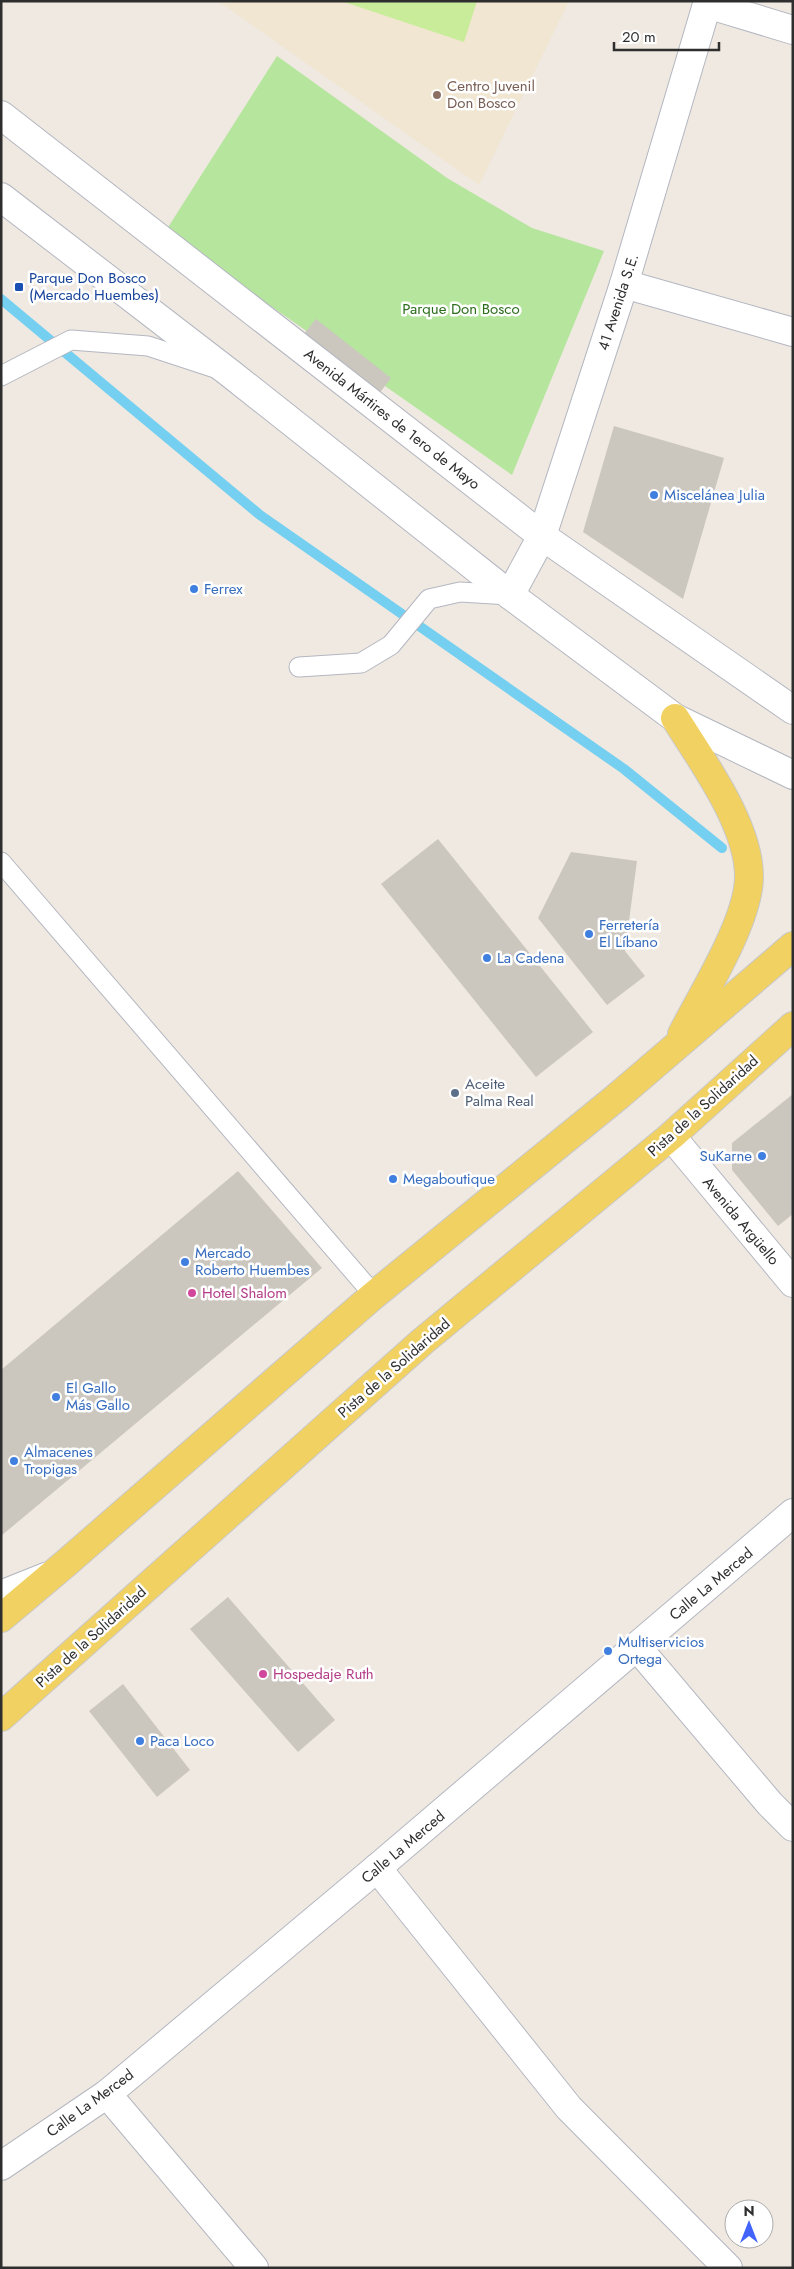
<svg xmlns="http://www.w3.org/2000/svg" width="794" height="2269" viewBox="0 0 794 2269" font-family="Jost,sans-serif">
<rect width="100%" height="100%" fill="#efe9e1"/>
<!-- education -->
<path fill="#f0e6d1" d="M218,1H569L479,185Z"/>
<!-- green -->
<path fill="#b6e59e" d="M277,56L447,178L532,228L604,251L512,475L165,232Z"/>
<!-- pitch -->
<path fill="#c9ec9a" d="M341,1H477L464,42Z"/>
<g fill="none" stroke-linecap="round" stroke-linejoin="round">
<!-- stream -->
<path stroke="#75cff0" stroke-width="10" d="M1,299L260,515L624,769L722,848"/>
</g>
<!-- building -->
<g fill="#cbc7bf">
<path d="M316,319L391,378L375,399L300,339Z"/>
<path d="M614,426L724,458L683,599L583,532Z"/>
<path d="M438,839L593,1032L536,1077L381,884Z"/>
<path d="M571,852L637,861L625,951L645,976L607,1005L538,918Z"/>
<path d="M793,1094V1214L778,1226L732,1170V1143Z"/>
<path d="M238,1171L322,1268L1,1536V1370Z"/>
<path d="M228,1597L335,1720L298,1752L190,1629Z"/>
<path d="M123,1684L190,1770L157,1797L89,1711Z"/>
</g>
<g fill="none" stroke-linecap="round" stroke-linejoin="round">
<defs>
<g id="service">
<path d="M1,376L71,340L148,346L215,368"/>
<path d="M299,667L361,663L391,645L429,599L460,592L510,595"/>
<path d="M1,862L374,1295"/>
<path d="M1,1590L46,1572"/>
</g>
<g id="minor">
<path d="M707,4L793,30"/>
<path d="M624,284L793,332"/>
<path d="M510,595L542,536L624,284L708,1"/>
<path d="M671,1136L793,1283"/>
<path d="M637,1647L770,1804L793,1827"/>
<path d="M377,1868L569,2108L728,2268"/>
<path d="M107,2094L254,2268"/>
<path d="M1,2166L107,2094L377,1868L793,1513"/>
</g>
<g id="secondary">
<path d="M1,115L542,536L793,710"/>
<path d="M1,197L231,374L510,595L675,718L793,775"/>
</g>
<g id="primary">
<path d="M675,718C702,761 750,826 749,878C748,922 703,993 682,1034"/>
<path d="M1,1618L65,1564L374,1295L617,1097L793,946"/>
<path d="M1,1717L423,1341L671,1136L793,1026"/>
</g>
</defs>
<!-- service casing -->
<use href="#service" stroke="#b4b7c1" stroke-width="21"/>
<!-- minor casing -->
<use href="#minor" stroke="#b4b7c1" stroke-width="30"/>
<!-- secondary casing -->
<use href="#secondary" stroke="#b4b7c1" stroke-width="30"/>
<!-- primary casing -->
<use href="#primary" stroke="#c9c9c9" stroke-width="30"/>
<!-- service -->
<use href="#service" stroke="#fff" stroke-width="19"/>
<!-- minor -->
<use href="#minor" stroke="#fff" stroke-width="28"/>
<!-- secondary -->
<use href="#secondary" stroke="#fff" stroke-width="28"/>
<!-- primary -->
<use href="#primary" stroke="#f2d163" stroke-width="28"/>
</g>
<!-- markers -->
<circle fill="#8d6e63" stroke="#fff" stroke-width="2" cx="437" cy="95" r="5"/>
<rect fill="#1a4fb4" stroke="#fff" stroke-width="2" x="14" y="282" width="10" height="10" rx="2.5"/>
<g fill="#3f7fe0" stroke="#fff" stroke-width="2">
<circle cx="654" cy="495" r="5"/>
<circle cx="194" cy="589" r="5"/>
<circle cx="589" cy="934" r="5"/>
<circle cx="487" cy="958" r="5"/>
<circle cx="762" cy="1156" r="5"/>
<circle cx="393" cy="1179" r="5"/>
<circle cx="185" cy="1262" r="5"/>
<circle cx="56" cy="1397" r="5"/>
<circle cx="14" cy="1461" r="5"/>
<circle cx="608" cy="1651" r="5"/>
<circle cx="140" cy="1741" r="5"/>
</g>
<circle fill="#5c6f8a" stroke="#fff" stroke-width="2" cx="455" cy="1093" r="5"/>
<g fill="#d1479c" stroke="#fff" stroke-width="2">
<circle cx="192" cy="1293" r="5"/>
<circle cx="263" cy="1674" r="5"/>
</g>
<g text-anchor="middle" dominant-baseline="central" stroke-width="5" stroke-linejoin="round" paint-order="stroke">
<!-- education labels -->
<g font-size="15" fill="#785e54" stroke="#fff" text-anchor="start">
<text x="447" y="86">Centro Juvenil<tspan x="447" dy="17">Don Bosco</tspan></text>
</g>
<!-- transit labels -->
<g font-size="15" fill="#164399" stroke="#fff" text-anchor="start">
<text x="29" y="278">Parque Don Bosco<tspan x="29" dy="17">(Mercado Huembes)</tspan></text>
</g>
<!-- street labels -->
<g font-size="15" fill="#2e2e2e" stroke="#fff">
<text transform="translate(618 302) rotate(-72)">41 Avenida S.E.</text>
<text transform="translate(392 419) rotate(38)">Avenida Mártires de 1ero de Mayo</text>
<text transform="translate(703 1106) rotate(-42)">Pista de la Solidaridad</text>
<text transform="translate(741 1221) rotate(50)">Avenida Argüello</text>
<text transform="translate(394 1368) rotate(-41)">Pista de la Solidaridad</text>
<text transform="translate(711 1584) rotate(-40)">Calle La Merced</text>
<text transform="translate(91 1637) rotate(-42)">Pista de la Solidaridad</text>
<text transform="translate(403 1847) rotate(-40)">Calle La Merced</text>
<text transform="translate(90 2103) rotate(-36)">Calle La Merced</text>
</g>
<!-- park labels -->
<g font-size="15" fill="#2c6e1b" stroke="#fff">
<text x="461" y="309">Parque Don Bosco</text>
</g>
<!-- shop labels -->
<g font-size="15" fill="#366cbe" stroke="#fff" text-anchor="start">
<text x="664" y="495">Miscelánea Julia</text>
<text x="204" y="589">Ferrex</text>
<text x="599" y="925">Ferretería<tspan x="599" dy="17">El Líbano</tspan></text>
<text x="497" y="958">La Cadena</text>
<text x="752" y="1156" text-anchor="end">SuKarne</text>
<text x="403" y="1179">Megaboutique</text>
<text x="195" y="1253">Mercado<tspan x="195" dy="17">Roberto Huembes</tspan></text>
<text x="66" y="1388">El Gallo<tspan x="66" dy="17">Más Gallo</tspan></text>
<text x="24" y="1452">Almacenes<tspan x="24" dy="17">Tropigas</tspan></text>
<text x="618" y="1642">Multiservicios<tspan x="618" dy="17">Ortega</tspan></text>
<text x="150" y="1741">Paca Loco</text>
</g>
<!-- service labels -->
<g font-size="15" fill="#4e5e75" stroke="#fff" text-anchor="start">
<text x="465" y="1084">Aceite<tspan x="465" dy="17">Palma Real</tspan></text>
</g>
<!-- hotel labels -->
<g font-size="15" fill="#b23c85" stroke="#fff" text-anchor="start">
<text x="202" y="1293">Hotel Shalom</text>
<text x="273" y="1674">Hospedaje Ruth</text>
</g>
</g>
<!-- border -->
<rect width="794" height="2269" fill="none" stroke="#2e2e2e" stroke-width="5"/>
<!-- north arrow -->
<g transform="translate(749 2224)"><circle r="24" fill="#ffffff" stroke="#ababab"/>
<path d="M0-4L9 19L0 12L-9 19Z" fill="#4264fb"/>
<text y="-8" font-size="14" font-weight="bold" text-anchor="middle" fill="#2e2e2e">N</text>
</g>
<!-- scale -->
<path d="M614 42v8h105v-8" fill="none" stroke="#2e2e2e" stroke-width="2.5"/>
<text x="622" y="42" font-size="15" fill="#2e2e2e" stroke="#ffffff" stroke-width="4" paint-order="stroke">20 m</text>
</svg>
